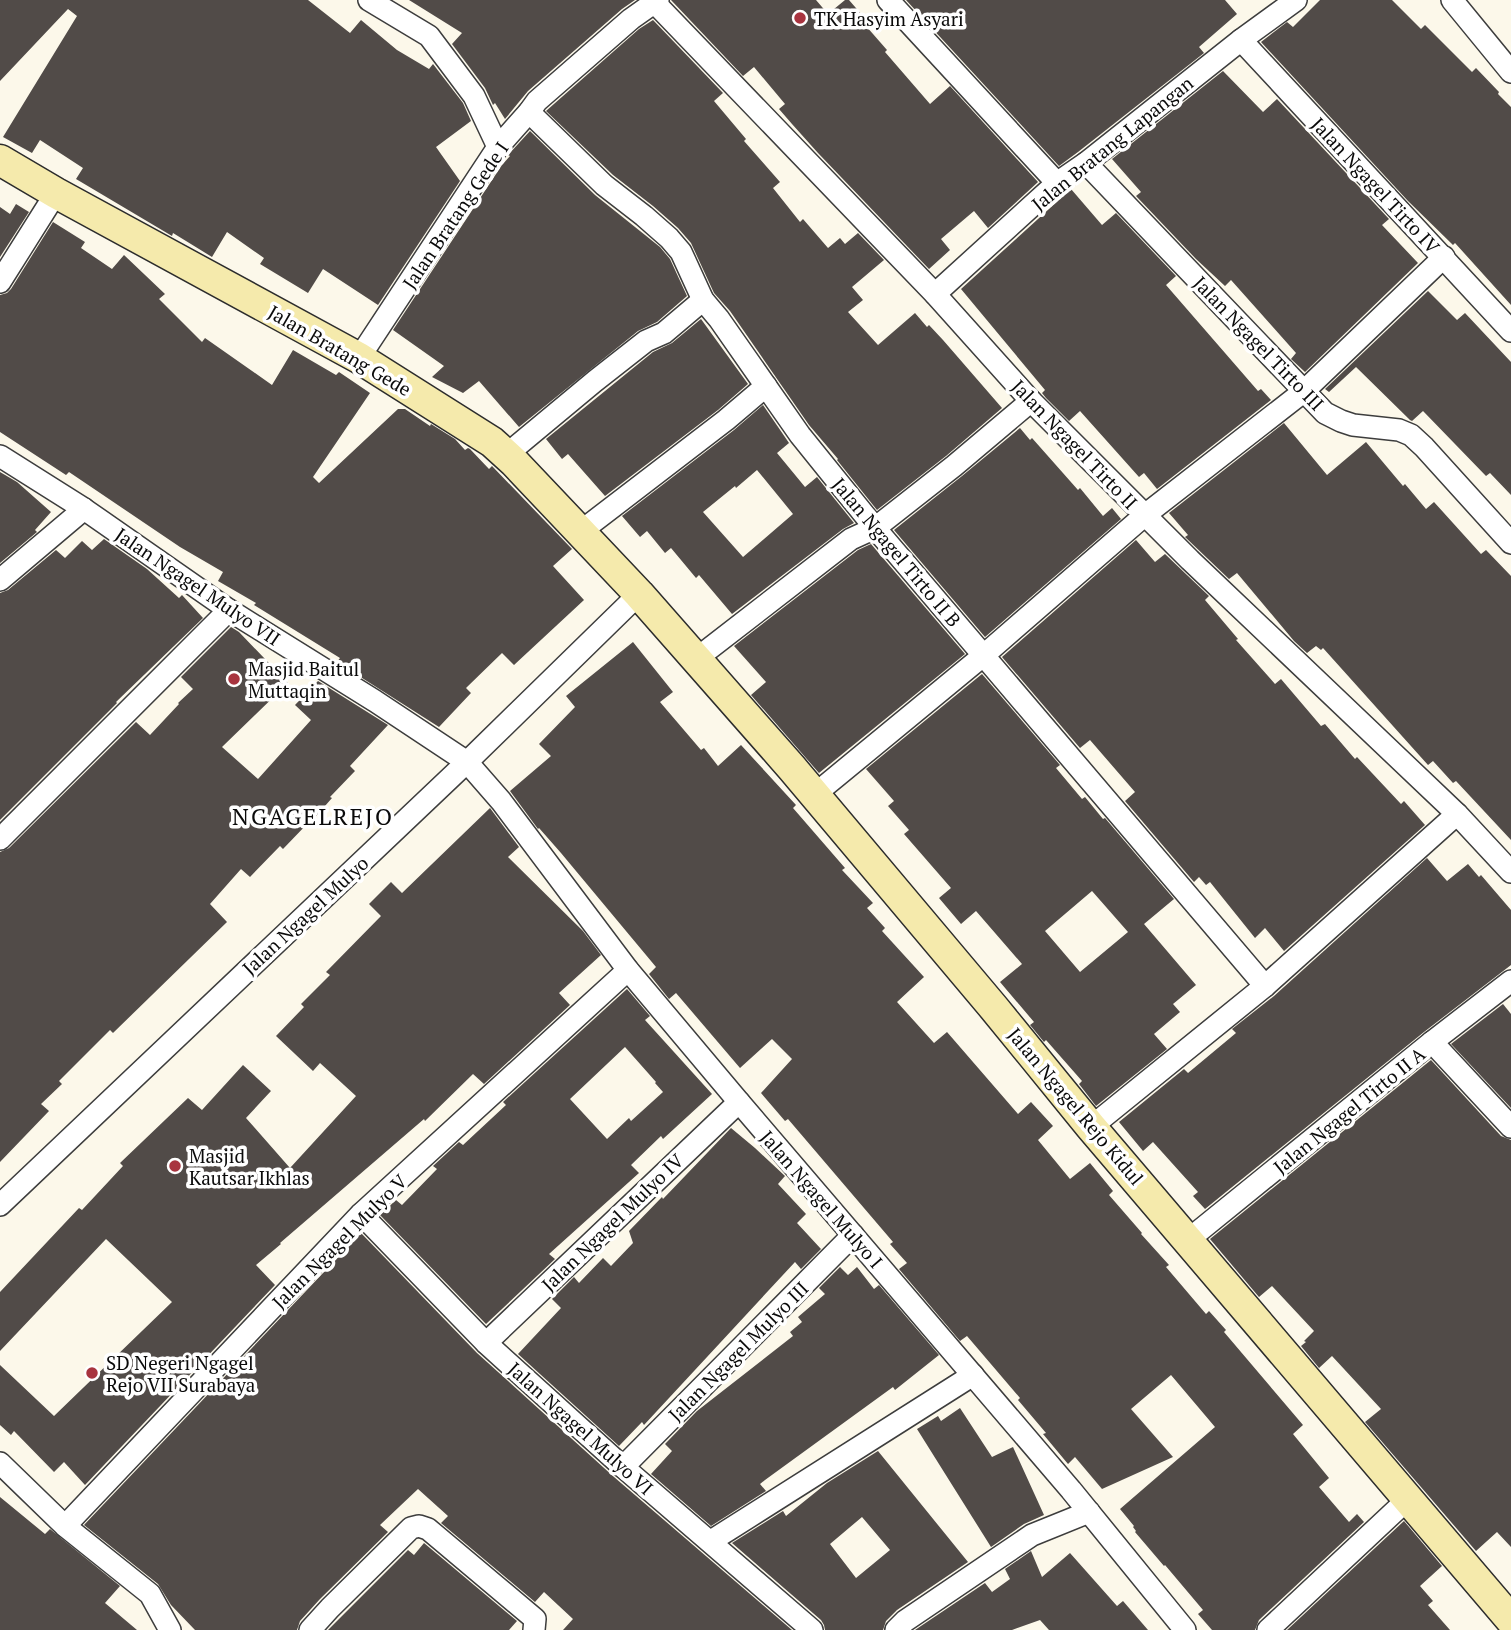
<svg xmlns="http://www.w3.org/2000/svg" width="1511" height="1630" viewBox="0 0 1511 1630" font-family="'PT Serif',serif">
<rect width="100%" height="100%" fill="#fcf8ea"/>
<!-- building -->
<g fill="#514b48" fill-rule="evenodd">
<path d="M0,0H308L350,33L361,20L397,50L429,69L433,64L463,103L471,121L436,147L460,181L378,305L323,269L308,293L260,264L264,258L227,232L212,257L173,233L172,236L76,179L83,168L40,140L32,153L3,137L77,16L68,9L0,81Z"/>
<path d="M409,0H635L622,9L528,91L505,119L495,103L493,105L485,88L452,44L462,33Z"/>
<path d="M671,0H816L828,14L845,0H849L862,15L859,18L887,50L885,52L930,104L950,86L1038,182L988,228L974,211L941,239L950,250L929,269L818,153L792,124L779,109L785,104L754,67L743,76Z"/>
<path d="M906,0H1225L1237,14L1199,47L1204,53L1078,152L1059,166Z"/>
<path d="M1320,0H1392L1421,29L1425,25L1472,72L1476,68L1499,92L1498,94L1511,107V305L1455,243L1453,245L1408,201L1261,42L1287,22L1293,27Z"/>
<path d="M653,20L723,93L714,101L746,139L744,141L780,182L773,188L800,222L803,219L828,248L840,238L845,244L858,233L884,260L852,287L863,300L848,312L878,345L915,313L927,327L929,325L943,340L1002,408L946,456L877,510L837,460L838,459L809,425L730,311L714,293L691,243L678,228L653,206L613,175L546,111L639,29Z"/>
<path d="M1223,71L1263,112L1277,99L1389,219L1382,225L1418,263L1305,372L1291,359L1296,353L1231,280L1225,286L1196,259L1136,196L1141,192L1112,159Z"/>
<path d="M530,131L595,195L660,247L670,259L687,296L657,322L638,331L519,427L479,381L463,393L432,377L444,366L393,330L502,165L510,156L508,155Z"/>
<path d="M1071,189L1102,225L1116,213L1176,276L1166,285L1258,391L1261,389L1271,400L1157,489L1144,473L1139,477L1080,411L1069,421L1046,398L1042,393L1045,390L961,289Z"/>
<path d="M16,204L29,212L0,257V207L10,214Z"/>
<path d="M53,222L85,242L81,248L112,269L124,255L165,294L159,299L202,342L205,338L272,385L293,350L336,375L339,372L370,393L313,477L319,483L398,409H405L430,426L431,424L455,439L465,450L468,448L470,449L489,469L492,466L572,549L553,566L584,600L514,665L502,653L466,688L471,693L439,727L337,662L340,658L254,605L256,603L218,581L223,572L180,547L69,472L66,475L0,432V295L7,293L11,289Z"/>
<path d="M1428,291L1457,320L1465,313L1511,362V495L1490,473L1486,476L1423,411L1412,421L1410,420L1356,367L1329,392L1325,389Z"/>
<path d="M701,319L748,384L718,410L605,496L568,454L562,459L546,439L653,352L672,343Z"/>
<path d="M763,405L789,443L777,453L805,487L817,477L854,523L843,529L732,614L699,575L696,578L671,548L665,553L647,531L640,537L622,516L734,430ZM757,470L793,514L743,557L703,512L735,486L736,488Z"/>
<path d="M1284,423L1327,475L1366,442L1403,486L1405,484L1426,509L1434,502L1481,554L1486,550L1511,576V840L1456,781L1453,783L1433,761L1428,765L1323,648L1321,650L1316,646L1307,653L1294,641L1237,573L1229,579L1185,537L1188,535L1169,513Z"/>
<path d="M1020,428L1030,440L1032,438L1078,490L1080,488L1103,516L1112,508L1121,519L985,637L894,530L962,476Z"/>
<path d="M0,472L17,482L51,512L35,530L37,532L0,563Z"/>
<path d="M104,539L147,569L179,598L182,595L203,618L116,702L117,703L0,820V593L8,590L56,550L65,558L82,541L92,550Z"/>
<path d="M1136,540L1155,562L1165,554L1209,596L1205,600L1238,639L1236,640L1275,684L1281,679L1321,726L1325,724L1355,759L1357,757L1401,804L1404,801L1425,825L1284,951L1265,928L1255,938L1210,882L1206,885L1199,877L1194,882L1125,801L1135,792L1090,740L1080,748L1002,657Z"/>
<path d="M871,544L965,654L819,773L751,695L766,682L734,646L858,550Z"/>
<path d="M231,627L239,632L288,683L222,747L258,779L311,720L295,705L318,681L388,725L350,766L355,771L330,797L332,798L310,823L309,822L283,849L280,846L250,877L241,869L210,904L227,922L113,1033L110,1030L59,1081L62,1084L41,1104L49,1111L0,1162V852L9,848L136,722L150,735L179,704L178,703L193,689L181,677Z"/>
<path d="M633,642L673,692L660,702L701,750L704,748L718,766L741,745L796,805L793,808L845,868L842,870L873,903L867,908L885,928L882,931L924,977L897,1002L934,1043L947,1032L1018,1114L1031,1102L1053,1126L1038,1140L1070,1179L1090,1163L1113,1191L1109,1195L1142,1233L1141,1234L1169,1265L1166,1267L1206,1314L1209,1311L1226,1330L1224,1332L1303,1425L1293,1434L1329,1478L1319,1487L1349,1522L1357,1514L1364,1522L1259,1620L1255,1630H1212L1198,1614L1203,1610L1165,1565L1164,1566L1135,1532L1136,1531L1133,1527L1134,1526L1120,1509L1215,1427L1171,1375L1131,1409L1173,1457L1102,1489L1075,1457L1068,1464L1043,1434L1046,1433L1018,1400L1020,1398L967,1336L960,1341L899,1269L907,1263L890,1244L893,1242L788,1119L785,1121L761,1093L792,1059L772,1039L740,1068L676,993L669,999L649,974L656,967L561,853L539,828L538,829L510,791L551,756L539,744L575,707L566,696Z"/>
<path d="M982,674L1060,765L1056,768L1082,799L1085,797L1103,819L1105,818L1174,899L1144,924L1196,985L1173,1004L1180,1012L1154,1034L1167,1049L1096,1106L1079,1084L1082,1081L1046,1040L1044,1042L1030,1025L1034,1022L1000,982L1022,964L976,911L961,924L939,898L951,888L904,834L909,830L888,806L894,801L866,769ZM1092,891L1128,932L1080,972L1045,931Z"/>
<path d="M490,808L519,847L508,857L583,931L601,955L559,993L570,1005L484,1084L473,1074L425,1121L424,1119L280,1243L281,1244L256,1265L275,1285L85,1485L64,1462L54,1472L14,1431L11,1435L0,1425V1365L54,1416L172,1302L106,1239L0,1351V1292L79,1208L82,1210L123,1166L120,1163L188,1098L202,1110L243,1065L271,1091L246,1118L290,1168L356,1096L320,1063L313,1071L276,1036L304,1007L301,1004L330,975L326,972L381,916L369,904L391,882L402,893Z"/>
<path d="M1427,858L1447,881L1468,864L1479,877L1481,875L1511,910V965L1424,1032L1205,1209L1193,1196L1198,1192L1153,1142L1143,1151L1119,1122L1184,1069L1188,1073L1236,1033L1232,1029L1274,996Z"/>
<path d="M627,989L650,1016L645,1020L712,1094L663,1139L661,1136L631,1165L639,1173L549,1254L555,1259L486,1324L380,1215L396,1200L402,1205L437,1169L433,1166L459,1142L463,1145L506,1105L503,1102ZM625,1047L656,1082L655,1083L663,1092L631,1121L629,1118L607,1139L570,1099Z"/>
<path d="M1503,1004L1511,1014V1108L1451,1044Z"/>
<path d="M1431,1060L1501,1136L1511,1140V1547L1497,1532L1476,1551L1365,1422L1381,1409L1332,1356L1319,1368L1301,1346L1306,1342L1304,1341L1314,1331L1272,1286L1259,1297L1210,1239Z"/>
<path d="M731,1128L755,1148L785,1176L778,1184L806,1214L797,1223L821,1249L801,1269L795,1262L644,1425L642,1422L619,1446L518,1354L561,1308L552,1299L574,1277L579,1283L603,1258L611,1266L633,1243L629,1231L662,1197L663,1199Z"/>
<path d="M361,1233L477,1353L614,1477L792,1630H563L573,1619L544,1592L535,1602L441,1523L448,1516L418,1489L380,1525L388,1532L320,1599L300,1621L297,1630H195L171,1605L158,1584L84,1525Z"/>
<path d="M840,1267L848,1275L857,1267L874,1289L879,1285L939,1355L895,1390L893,1387L765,1480L760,1484L766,1491L711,1526L651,1474L672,1451L665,1444L697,1411L793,1336L790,1332L802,1322L798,1317L825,1294L819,1288Z"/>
<path d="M960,1408L992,1457L1013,1447L1044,1515L1024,1524L991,1547L917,1429L938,1416L941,1421Z"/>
<path d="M878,1451L968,1562L897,1610L886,1621L883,1630H825L824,1625L821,1620L732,1543L783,1511L786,1516L827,1483ZM862,1517L890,1550L856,1578L830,1544Z"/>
<path d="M0,1497L45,1534L50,1529L120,1586L105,1603L137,1630H0Z"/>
<path d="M1404,1521L1442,1566L1420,1586L1433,1601L1428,1605L1450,1630H1287Z"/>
<path d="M424,1543L517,1621L509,1630H328L408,1550L414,1555Z"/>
<path d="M1031,1551L1042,1577L1070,1553L1117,1606L1123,1601L1148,1630H1049L1040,1620L1012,1630H915L985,1583L992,1592L1010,1579L1005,1569Z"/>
</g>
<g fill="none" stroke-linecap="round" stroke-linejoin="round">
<defs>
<g id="street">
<path d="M369,0L429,36L474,96L498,147"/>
<path d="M888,0L1057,183"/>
<path d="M1452,0L1511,72"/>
<path d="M654,2L935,294L1031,401L1190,560L1457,814L1511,872"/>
<path d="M1241,40L1511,331"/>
<path d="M529,112L604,185L644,216L669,238L681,252L703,300L719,319L800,435L875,528L1265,986"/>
<path d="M1086,163L1325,413L1341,421L1353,425L1399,430L1411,435L1424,447L1511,543"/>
<path d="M0,282L56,193"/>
<path d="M935,294L1057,183L1086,163L1241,40L1296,0"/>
<path d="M359,358L498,147L529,112L537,101L631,19L658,0"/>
<path d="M506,455L595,381L646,341L664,333L703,300"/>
<path d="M0,456L84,509L229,610L375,701L467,762L501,801L628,970L739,1102L1071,1490L1185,1630"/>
<path d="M580,532L726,420L766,386"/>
<path d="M0,580L84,509"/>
<path d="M696,659L851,539L875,528L954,466L1031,401"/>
<path d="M814,795L984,655L1145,515L1303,392L1444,257"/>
<path d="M0,839L229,610"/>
<path d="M1432,1042L1511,1127"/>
<path d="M1091,1127L1265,986L1457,814"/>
<path d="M0,1205L467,762L639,594"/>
<path d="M361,1214L486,1343L623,1467L812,1630"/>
<path d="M1188,1240L1432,1042L1511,981"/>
<path d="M486,1343L739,1102"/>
<path d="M0,1463L65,1526L150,1594L170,1630"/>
<path d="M623,1467L853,1235"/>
<path d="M65,1526L361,1214L628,970"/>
<path d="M711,1541L973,1375"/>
<path d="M310,1630L330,1608L411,1528L419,1526L428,1529L535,1619L534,1630"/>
<path d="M896,1630L905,1621L1032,1535L1089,1512"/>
<path d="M1268,1630L1408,1499"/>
</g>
<path id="secondary" d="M0,160L56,193L359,358L492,442L514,462L639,594L792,768L994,1008L1091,1127L1511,1620"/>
</defs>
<!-- street casing -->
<use href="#street" stroke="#3d3d3d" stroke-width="24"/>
<!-- secondary casing -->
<use href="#secondary" stroke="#2c2c2c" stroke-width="33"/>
<!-- street -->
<use href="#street" stroke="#fff" stroke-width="21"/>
<!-- secondary -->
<use href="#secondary" stroke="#f5eaac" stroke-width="30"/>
</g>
<!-- markers -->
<g fill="#a8343f" stroke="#fff" stroke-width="2.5">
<circle cx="800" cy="18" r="7"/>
<circle cx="234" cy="679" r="7"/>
<circle cx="175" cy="1166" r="7"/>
<circle cx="92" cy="1373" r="7"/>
</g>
<g text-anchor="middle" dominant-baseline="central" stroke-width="7" stroke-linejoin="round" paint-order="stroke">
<!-- poi labels -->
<g font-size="19" fill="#0a0a0a" stroke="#fff" text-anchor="start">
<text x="814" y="18">TK Hasyim Asyari</text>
<text x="248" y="668">Masjid Baitul<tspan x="248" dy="22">Muttaqin</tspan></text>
<text x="189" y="1155">Masjid<tspan x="189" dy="22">Kautsar Ikhlas</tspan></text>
<text x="106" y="1362">SD Negeri Ngagel<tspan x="106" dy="22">Rejo VII Surabaya</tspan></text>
</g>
<!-- street labels -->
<g font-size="19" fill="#0a0a0a" stroke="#fff">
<text transform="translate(1112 143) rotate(-39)">Jalan Bratang Lapangan</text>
<text transform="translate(1376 185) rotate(47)">Jalan Ngagel Tirto IV</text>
<text transform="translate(455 215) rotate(-56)">Jalan Bratang Gede I</text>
<text transform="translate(1259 343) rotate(46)">Jalan Ngagel Tirto III</text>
<text transform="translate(340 350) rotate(30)">Jalan Bratang Gede</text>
<text transform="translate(1075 444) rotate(46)">Jalan Ngagel Tirto II</text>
<text transform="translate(897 552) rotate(50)">Jalan Ngagel Tirto II B</text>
<text transform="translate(198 586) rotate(34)">Jalan Ngagel Mulyo VII</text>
<text transform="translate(305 915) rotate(-43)">Jalan Ngagel Mulyo</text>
<text transform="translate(1076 1106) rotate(50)">Jalan Ngagel Rejo Kidul</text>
<text transform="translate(1349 1110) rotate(-39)">Jalan Ngagel Tirto II A</text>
<text transform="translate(822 1199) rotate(49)">Jalan Ngagel Mulyo I</text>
<text transform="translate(612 1222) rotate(-44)">Jalan Ngagel Mulyo IV</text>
<text transform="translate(339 1241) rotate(-45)">Jalan Ngagel Mulyo V</text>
<text transform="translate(738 1351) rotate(-45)">Jalan Ngagel Mulyo III</text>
<text transform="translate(581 1428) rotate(42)">Jalan Ngagel Mulyo VI</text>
</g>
<!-- quarter labels -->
<g font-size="23" letter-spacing="2" fill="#0a0a0a" stroke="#fff">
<text x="313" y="816">NGAGELREJO</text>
</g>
</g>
</svg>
